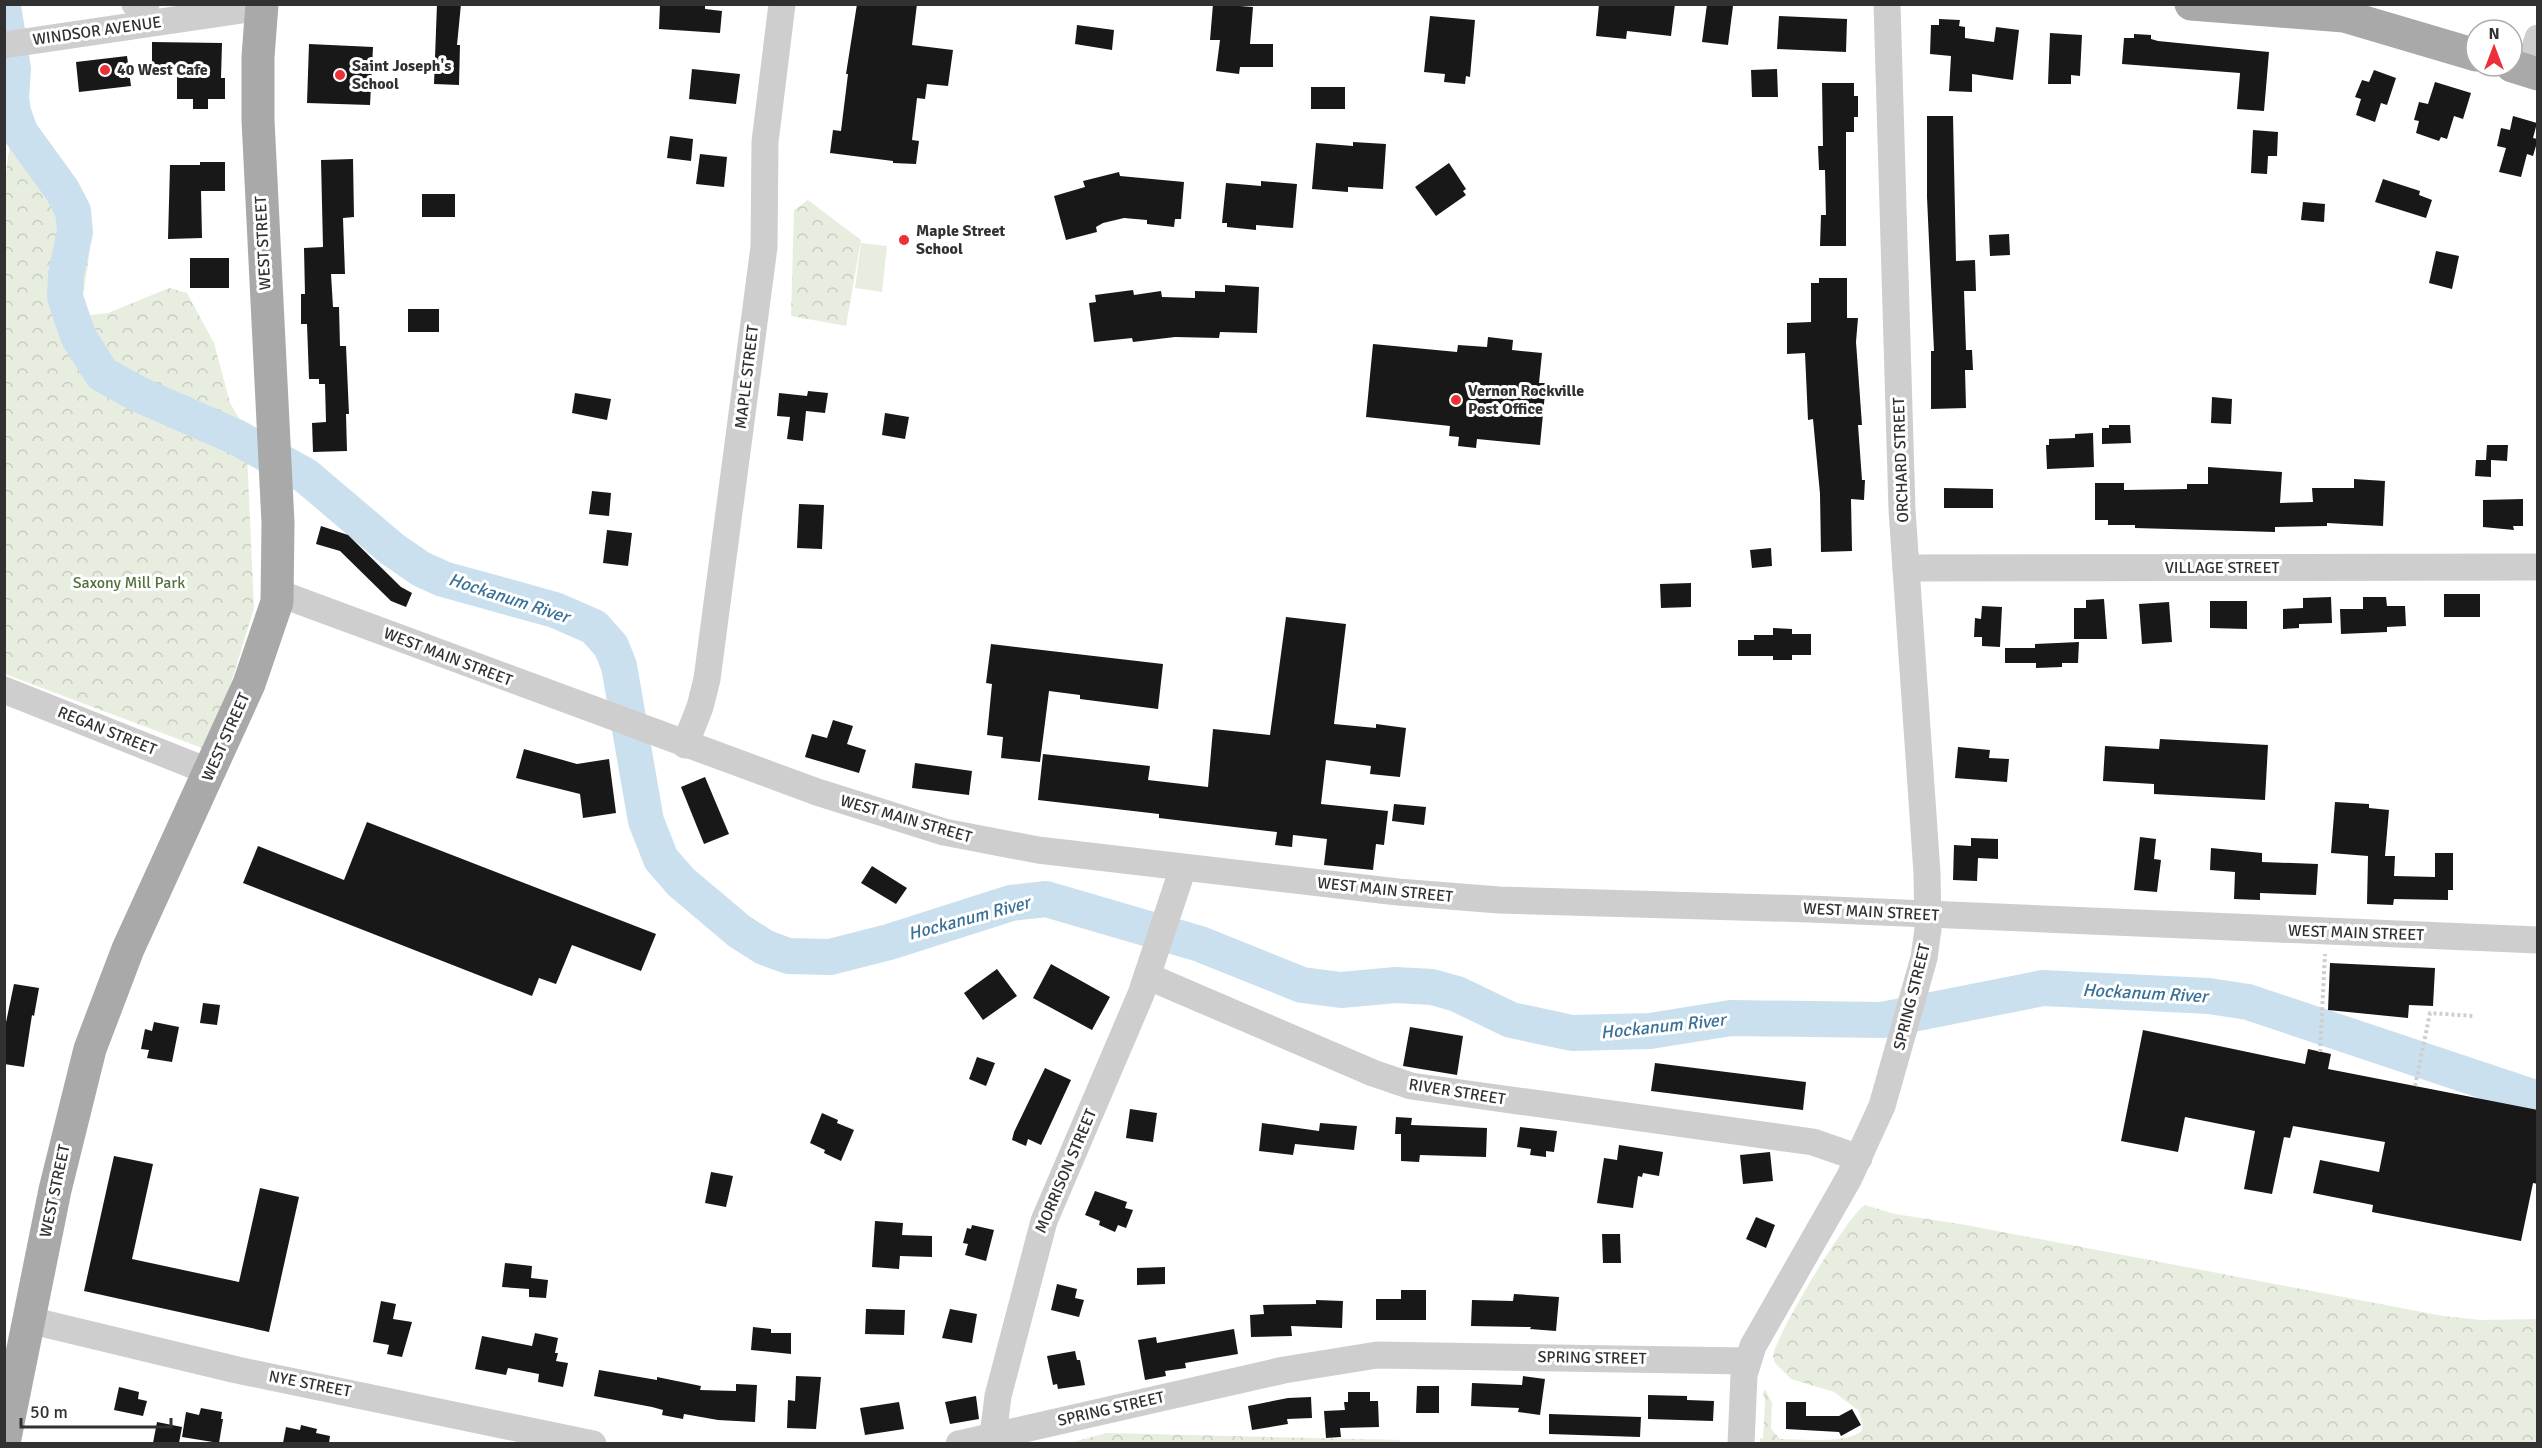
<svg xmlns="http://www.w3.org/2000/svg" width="2542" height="1448" viewBox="0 0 2542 1448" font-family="Signika,sans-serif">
<defs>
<pattern id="forest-crowns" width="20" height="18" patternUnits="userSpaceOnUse" patternTransform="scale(1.5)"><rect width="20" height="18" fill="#e7eedf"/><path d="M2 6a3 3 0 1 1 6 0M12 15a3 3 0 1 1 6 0" fill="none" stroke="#c7cdc0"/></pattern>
</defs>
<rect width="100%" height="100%" fill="#fff"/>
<!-- forest -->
<g fill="url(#forest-crowns)">
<path d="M19,65C13,115 43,153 68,194C74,203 84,215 87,225C94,250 84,282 81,307L90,315L108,313L169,288L187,293L214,343L230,403L246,430L254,608L228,693L202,748L5,674L4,187L10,143L5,130L4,67Z"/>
<path d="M808,200L861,240L846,326L791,316L794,210Z"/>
<path d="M1865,1205L1895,1214L1966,1225L2443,1316L2481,1320L2537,1319V1443H1760V1438H1763L1765,1400L1763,1393L1765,1389L1772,1403L1771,1429L1780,1439C1799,1439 1852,1445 1863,1429L1859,1411L1834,1392L1791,1379L1775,1363L1773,1356C1775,1336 1849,1213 1865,1205Z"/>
<path d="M1106,1433L1400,1440L1401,1443H1070Z"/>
</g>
<!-- pitch -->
<path fill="#e7eedf" d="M861,243L887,246L882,292L855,288Z"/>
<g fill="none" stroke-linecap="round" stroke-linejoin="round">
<!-- river -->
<path stroke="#cbe0ee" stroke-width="36" d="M4,12L13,69L11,98L13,112L20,132L62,190L73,211L75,232L66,274L65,297L78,336L102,374L138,394L236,437L306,476L392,549L421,569L443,579L555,610L594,627L611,646L619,666L646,821L661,859L681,882L739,931L764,947L788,956L830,957L889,942L1011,903L1046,899L1200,944L1302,985L1341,990L1396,985L1432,987L1457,994L1511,1020L1572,1033L1650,1031L1731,1018L1882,1020L2043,988L2209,996L2248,1002L2538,1099"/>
</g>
<!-- building -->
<g fill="#181818">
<path d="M437,4H461L457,45H460L459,85L434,84Z"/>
<path d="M660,4H705V9L722,11L720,33L659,29Z"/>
<path d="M857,4H917L912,45L953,50L948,86L927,84L925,99L917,98L912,140L919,141L916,164L893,163V161L830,153L833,130L841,131L848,74H846Z"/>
<path d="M1213,4L1253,7L1250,44H1273V67H1240L1239,74L1216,71L1220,40H1210Z"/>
<path d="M1599,4H1675L1671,36L1627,31L1626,39L1596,36Z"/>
<path d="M1707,4L1733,6L1728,45L1702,42Z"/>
<path d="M1430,16L1475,20L1470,77L1466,76L1465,84L1444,82L1445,74L1424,72Z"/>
<path d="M1779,16L1847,19L1846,52L1777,49Z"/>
<path d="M1939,19L1960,20L1959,26L1965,27V38L1994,42L1996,27L2019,30L2013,80L1972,74V92L1949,91L1951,56L1930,54L1931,25H1939Z"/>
<path d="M1077,25L1114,30L1112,50L1075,44Z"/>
<path d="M2050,33L2082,35L2080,76L2071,75V84H2048Z"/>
<path d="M2134,34L2151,35V39L2158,41L2269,52L2264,111L2237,109L2240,73L2122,64L2124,38H2134Z"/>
<path d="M152,42L222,43L221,78H225V99H208V109H193V99H177V66H152Z"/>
<path d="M309,44L373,47L370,105L307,103Z"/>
<path d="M127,56L131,86L79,92L76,62Z"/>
<path d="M692,69L740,74L736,104L689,99Z"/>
<path d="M1777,69L1778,97H1752L1751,70Z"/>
<path d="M2374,70L2396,78L2387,105L2381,103L2375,122L2356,115L2361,99L2355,97L2362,80L2369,82Z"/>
<path d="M2435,82L2471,93L2463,119L2454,116L2447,139L2441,137L2439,141L2416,133L2419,121L2414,120L2419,102L2428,104Z"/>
<path d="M1822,83H1854V96H1858V117H1854V132H1846V246H1820L1821,215H1826L1825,170H1819L1818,146H1823Z"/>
<rect x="1311" y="87" width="34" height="22"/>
<path d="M1927,116H1953L1956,261L1975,260L1976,291H1964L1966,350H1972L1973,370H1965L1966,408L1931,409V351H1934L1927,197Z"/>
<path d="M2513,116L2537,123L2533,138L2538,139L2533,156L2527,154L2521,177L2499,172L2506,148L2497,146L2501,128L2510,130Z"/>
<path d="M2253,130L2278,132L2277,156H2268L2267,174L2251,173Z"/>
<path d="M670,136L693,139L691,161L667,158Z"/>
<path d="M1353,142L1386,144L1383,189L1348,187V192L1312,189L1316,143L1353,146Z"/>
<path d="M700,154L727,157L724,187L696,184Z"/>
<path d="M353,159L354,217L343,218L345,274H331L333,307H339L340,346H346L349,414H346L347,451L313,452L312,423L326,422L325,384H319V379H309L307,324H301V294H305L304,248L323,247L321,160Z"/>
<path d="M200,162H225V191H201L202,238L168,239L170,165H200Z"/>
<path d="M1449,163L1466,189L1463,191L1466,195L1436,216L1415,187Z"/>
<path d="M1119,172L1120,176L1184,182L1181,219H1175L1174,227L1147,224V220L1124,218L1103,223L1096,227L1097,232L1066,240L1054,196L1085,187L1083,181Z"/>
<path d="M2383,179L2420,191L2419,195L2432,200L2426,218L2375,202Z"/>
<path d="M1261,181L1297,184L1293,228L1256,225V230L1227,227V223H1222L1226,183L1261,186Z"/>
<rect x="422" y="194" width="33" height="23"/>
<path d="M2303,202L2325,204L2324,222L2301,220Z"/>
<path d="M2009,234L2010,255L1990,256L1989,235Z"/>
<path d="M2436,251L2459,256L2452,289L2429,283Z"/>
<rect x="190" y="258" width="39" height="30"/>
<path d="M1819,278H1847V318H1858L1856,342L1862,425H1858L1862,480H1865L1864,500L1851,499L1852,551L1821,552L1820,494L1813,419L1808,420L1805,353L1787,354V323L1811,322V283H1819Z"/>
<path d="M1225,285L1259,287L1257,333L1220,332L1219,338L1175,337L1133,342L1132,338L1094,342L1089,303L1096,302L1095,295L1133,290L1134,295L1161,291L1162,297L1195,298V291L1225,292Z"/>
<rect x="408" y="309" width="31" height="23"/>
<path d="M1488,337L1513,340L1512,350L1542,353L1539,383H1546L1540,445L1477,439L1476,448L1458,446L1459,437L1449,436L1450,426L1366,417L1373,344L1457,352L1458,345L1487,347Z"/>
<path d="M808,391L828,393L825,413L806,411L803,441L787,439L790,417L777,416L779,393L807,396Z"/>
<path d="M575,393L611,399L607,420L572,413Z"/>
<path d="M2212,397L2232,399L2231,424L2211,423Z"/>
<path d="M885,413L909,417L905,439L882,435Z"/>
<path d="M2109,425H2130L2131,443L2102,444V428H2109Z"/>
<path d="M2093,433L2094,467L2047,469L2046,445H2049V439L2075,438V434Z"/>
<path d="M2487,445H2508L2507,461L2491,460V477L2475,476L2476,460H2486Z"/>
<path d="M2208,467L2282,472L2280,503L2313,502L2312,488H2354V479L2385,481L2383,526L2327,523V526L2275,527V532L2135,528V525H2108V520H2095V483H2124V490L2187,489V484H2208Z"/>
<path d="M1944,488L1993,489V508H1944Z"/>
<path d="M592,491L611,493L609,516L589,514Z"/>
<path d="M2523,499V526H2513L2514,530L2483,527V500Z"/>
<path d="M799,504L824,505L822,549L797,548Z"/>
<path d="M321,526L348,535L401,587L412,593L406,607L391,601L340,551L316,544Z"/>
<path d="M607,530L632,533L628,566L603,563Z"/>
<path d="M1771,548L1772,566L1752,568L1750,550Z"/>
<path d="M1691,583V607L1661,608L1660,584Z"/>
<rect x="2444" y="594" width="36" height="23"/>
<path d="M2331,597L2332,623L2299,624V628L2283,629V609L2303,608V598Z"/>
<path d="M2363,597H2386L2387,606H2405L2406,626L2387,627V632L2341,634L2340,609H2363Z"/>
<path d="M2104,599L2107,639H2074V608H2086V600Z"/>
<path d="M2210,601H2247V629L2210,628Z"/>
<path d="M2169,602L2172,642L2142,644L2139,604Z"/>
<path d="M1982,606L2002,607L2000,647L1982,646V637H1974L1975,618L1981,619Z"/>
<path d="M1286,617L1346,624L1334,724L1376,728V724L1406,728L1400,777L1370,774L1371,766L1326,760L1321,804L1388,811L1384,845L1376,844L1373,870L1324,865L1327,839L1293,835L1292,847L1275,845L1277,832L1159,818V814L1038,800L1043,754L1150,766L1148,780L1208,787L1213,729L1270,735Z"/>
<path d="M1773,628L1792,629V634H1811V655H1792V660H1773V656H1738V640H1754V635H1773Z"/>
<path d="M2079,642L2078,663H2062V667L2036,668V663H2005V648H2035V644Z"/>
<path d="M991,644L1163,664L1158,709L1080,699V695L1049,691L1040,762L1001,758L1003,737L987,735L992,684L986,683Z"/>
<path d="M833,720L853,726L847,744L866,750L859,773L805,757L812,734L827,738Z"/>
<path d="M2160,739L2268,745L2265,800L2154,794V784L2103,781L2105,746L2159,749Z"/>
<path d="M1958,747L1990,750L1989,758L2009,759L2007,782L1955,778Z"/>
<path d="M524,749L577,764L609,759L616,813L583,818L580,794L516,778Z"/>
<path d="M915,763L972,771L969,795L912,788Z"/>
<path d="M705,777L729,834L704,844L681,787Z"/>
<path d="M2335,802L2369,804V808L2389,810L2385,856H2395L2394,876L2435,877V853H2453V890H2448V900L2394,899L2393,905L2367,904L2368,856L2331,853Z"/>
<path d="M1394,804L1426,807L1424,825L1392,821Z"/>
<path d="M367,822L656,934L641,971L572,945L556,984L539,978L532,996L243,883L258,846L344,880Z"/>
<path d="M2140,837L2156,839L2154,859L2161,860L2157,892L2134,890Z"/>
<path d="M1971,838L1998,839V859L1978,858L1977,881L1953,880L1954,845L1971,846Z"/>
<path d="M2211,848L2262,853V862L2318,864L2316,895L2260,893V900L2234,899L2235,872L2210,870Z"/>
<path d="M872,866L907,888L896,904L861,883Z"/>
<path d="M2330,963L2435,968L2433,1006L2409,1005L2408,1018L2328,1010Z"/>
<path d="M1051,964L1110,997L1092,1030L1033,998Z"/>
<path d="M997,969L1017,996L983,1020L964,993Z"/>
<path d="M14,984L39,988L34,1016L32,1015L24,1067L4,1064V1032Z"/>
<path d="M203,1003L220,1005L217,1025L200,1023Z"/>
<path d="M154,1022L179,1027L172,1062L147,1058L149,1050L141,1049L145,1029L152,1031Z"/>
<path d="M1410,1027L1463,1036L1457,1075L1403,1066Z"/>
<path d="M2143,1030L2305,1064L2308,1049L2331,1054L2328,1069L2538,1110V1184L2533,1183L2521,1241L2372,1212L2373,1205L2313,1193L2320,1160L2379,1172L2385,1142L2293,1126L2290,1138L2284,1137L2272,1194L2244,1189L2255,1131L2185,1117L2178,1152L2121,1141Z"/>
<path d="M977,1057L995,1063L986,1086L969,1079Z"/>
<path d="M1655,1063L1806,1082L1803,1110L1651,1091Z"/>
<path d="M1045,1068L1071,1080L1041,1145L1028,1139L1026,1146L1012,1140L1014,1132Z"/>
<path d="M1130,1109L1157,1113L1153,1142L1126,1138Z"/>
<path d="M822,1113L838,1120L837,1123L854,1130L841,1161L824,1153L825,1150L810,1143Z"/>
<path d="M1396,1117L1412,1118L1411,1125L1487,1128L1486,1157L1420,1155L1419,1162L1401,1161V1134H1395Z"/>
<path d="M1262,1123L1319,1131L1320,1123L1357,1126L1354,1150L1295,1144L1293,1155L1259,1151Z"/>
<path d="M1520,1127L1557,1131L1554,1152L1546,1151V1157L1530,1155L1531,1149L1517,1147Z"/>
<path d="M1619,1145L1663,1152L1659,1176L1643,1173L1642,1177L1638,1176L1633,1208L1597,1203L1604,1158L1617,1160Z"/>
<path d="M1770,1152L1773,1181L1743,1184L1740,1155Z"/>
<path d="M114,1156L153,1164L132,1259L239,1282L260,1188L299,1197L269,1332L84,1291Z"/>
<path d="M711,1172L733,1176L726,1207L705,1203Z"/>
<path d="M1095,1191L1127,1202L1125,1208L1133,1210L1126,1228L1118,1225L1115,1232L1099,1225L1100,1221L1085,1215Z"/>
<path d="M1756,1217L1775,1225L1766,1248L1746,1239Z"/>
<path d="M875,1221L903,1223L902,1235L932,1236V1257L900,1256L899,1269L872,1267Z"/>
<path d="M972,1225L994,1230L986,1261L965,1255L968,1244L963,1243L967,1228L971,1229Z"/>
<path d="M1602,1234H1620L1621,1263H1603Z"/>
<path d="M505,1263L532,1266L531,1278L548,1280L546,1298L529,1297V1289L502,1287Z"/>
<path d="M1165,1267V1284L1137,1285V1268Z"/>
<path d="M1057,1284L1077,1289L1075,1298L1084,1300L1079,1317L1051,1310Z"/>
<path d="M1401,1290H1426V1320H1376V1299H1401Z"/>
<path d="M1514,1294L1559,1297L1556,1331L1530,1329L1531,1327L1471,1326L1472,1300L1513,1301Z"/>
<path d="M1316,1300L1343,1301L1342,1328L1291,1326L1292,1336L1251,1337L1250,1315L1264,1314L1263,1305L1316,1304Z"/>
<path d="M381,1301L396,1304L393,1319L412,1322L402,1357L387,1354L389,1345L373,1342Z"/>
<path d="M866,1309L905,1310L904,1335L865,1334Z"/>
<path d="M950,1309L977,1314L972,1343L942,1338Z"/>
<path d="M753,1327L771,1329V1333H791V1354L751,1350Z"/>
<path d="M1234,1329L1238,1354L1185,1363L1186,1368L1165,1371L1166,1376L1145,1380L1138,1340L1156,1337L1157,1343Z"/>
<path d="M535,1333L558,1338L555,1353H558L556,1361L568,1363L563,1387L538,1382L539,1374L508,1368L506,1375L475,1369L482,1336L532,1346Z"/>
<path d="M1075,1351L1077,1360H1080L1085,1385L1058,1389L1057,1384L1053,1385L1047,1356Z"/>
<path d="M599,1370L657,1380V1377L701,1386L700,1390L736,1391V1384L757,1385L755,1422L718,1420L684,1414L683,1419L662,1415L663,1410L652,1407L594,1396Z"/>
<path d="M796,1376L821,1377L816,1429L787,1428L788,1400L795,1401Z"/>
<path d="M1523,1376L1545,1379L1540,1415L1518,1412L1519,1408L1471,1406L1472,1383L1522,1385Z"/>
<path d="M1417,1386H1439V1413H1416Z"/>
<path d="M119,1387L139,1392L138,1399L147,1401L143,1416L114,1410Z"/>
<path d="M1348,1392H1370V1401H1378L1379,1427L1340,1428L1341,1437L1326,1438L1324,1411L1345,1410L1344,1402H1348Z"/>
<path d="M1648,1395L1687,1396V1400L1714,1401L1713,1421L1648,1419Z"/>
<path d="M976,1396L979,1419L950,1424L945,1402Z"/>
<path d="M1311,1397L1312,1418L1287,1419L1288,1424L1252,1430L1248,1406L1288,1398Z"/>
<path d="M899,1402L904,1429L865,1435L860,1408Z"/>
<path d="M1786,1402H1806V1416H1839L1852,1409L1861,1425L1841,1436L1839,1432L1786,1429Z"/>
<path d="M201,1408L222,1412L221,1419H223L219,1443L182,1437L186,1412L199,1415Z"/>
<path d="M1549,1414L1641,1417L1640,1437L1549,1434Z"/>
<path d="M157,1422L182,1427L179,1443H153Z"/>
<path d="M301,1425L317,1429L316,1433L330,1436L329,1443H283L286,1427L300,1430Z"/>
</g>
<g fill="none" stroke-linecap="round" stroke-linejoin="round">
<!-- path -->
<g stroke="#cecece" stroke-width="4" stroke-dasharray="3 3" stroke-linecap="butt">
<path d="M2320,1052L2325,954"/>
<path d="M2415,1086L2430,1013L2473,1016"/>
</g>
<!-- minor -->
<g stroke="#cecece" stroke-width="27">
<path d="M135,4H146"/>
<path d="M4,45L262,7"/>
<path d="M2528,71L2538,38"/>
<path d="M1906,568L2538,567"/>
<path d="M278,593L817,792L944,832L1038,850L1398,892L1499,900L1809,909L2538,940"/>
<path d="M4,690L210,772"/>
<path d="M685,745L700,707L707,679L764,247L765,142L782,4"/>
<path d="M1147,976L1373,1073L1411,1086L1813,1142L1859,1158"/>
<path d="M29,1320L237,1370L593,1444"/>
<path d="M959,1444L1284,1370L1377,1355L1747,1361"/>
<path d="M992,1444L998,1396L1044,1221L1141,994L1183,868"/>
<path d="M1741,1444L1744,1375L1753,1346L1849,1178L1882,1106L1924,958L1928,929L1927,873L1902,510L1887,4"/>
</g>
<!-- major -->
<g stroke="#a9a9a9" stroke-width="33">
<path d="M2191,4L2344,16L2476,55"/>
<path d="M2512,66L2538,74"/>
<path d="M4,1443L55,1190L90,1049L128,949L249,684L277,602L278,523L258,120V57L262,4"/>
</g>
</g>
<!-- markers -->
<g fill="#ed2f37" stroke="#fff" stroke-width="2">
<circle cx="105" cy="70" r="6"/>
<circle cx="340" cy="75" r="6"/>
<circle cx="904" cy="240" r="6"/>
<circle cx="1456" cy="400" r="6"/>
</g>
<g text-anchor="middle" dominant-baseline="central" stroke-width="6" stroke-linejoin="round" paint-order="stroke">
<!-- street labels -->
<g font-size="16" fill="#313131" stroke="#fff">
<text transform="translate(97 31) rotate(-8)">WINDSOR AVENUE</text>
<text transform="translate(263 243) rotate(-93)">WEST STREET</text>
<text transform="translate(747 377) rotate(-83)">MAPLE STREET</text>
<text transform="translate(1901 460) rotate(-92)">ORCHARD STREET</text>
<text x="2222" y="568">VILLAGE STREET</text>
<text transform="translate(448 657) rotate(21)">WEST MAIN STREET</text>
<text transform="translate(107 731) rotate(22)">REGAN STREET</text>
<text transform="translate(226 737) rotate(-66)">WEST STREET</text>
<text transform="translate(906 819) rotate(16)">WEST MAIN STREET</text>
<text transform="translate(1385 890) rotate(6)">WEST MAIN STREET</text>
<text transform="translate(1871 912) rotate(3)">WEST MAIN STREET</text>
<text transform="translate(2356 933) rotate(2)">WEST MAIN STREET</text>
<text transform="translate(1912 997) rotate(-76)">SPRING STREET</text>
<text transform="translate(1457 1092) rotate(9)">RIVER STREET</text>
<text transform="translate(1066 1171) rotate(-67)">MORRISON STREET</text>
<text transform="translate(55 1191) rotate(-78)">WEST STREET</text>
<text transform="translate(1592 1358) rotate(1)">SPRING STREET</text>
<text transform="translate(310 1384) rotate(11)">NYE STREET</text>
<text transform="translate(1111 1409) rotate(-13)">SPRING STREET</text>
</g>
<!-- poi labels -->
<g font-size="16" font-weight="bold" fill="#313131" stroke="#fff" text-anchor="start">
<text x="352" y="66">Saint Joseph's<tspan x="352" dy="18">School</tspan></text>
<text x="117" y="70">40 West Cafe</text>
<text x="916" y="231">Maple Street<tspan x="916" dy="18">School</tspan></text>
<text x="1468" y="391">Vernon Rockville<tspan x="1468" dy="18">Post Office</tspan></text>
</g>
<!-- park labels -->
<g font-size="16" fill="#53703c" stroke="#fff">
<text x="129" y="583">Saxony Mill Park</text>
</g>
<!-- water labels -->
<g font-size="18" font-style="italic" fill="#3a7198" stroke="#fff">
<text transform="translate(509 598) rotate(18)">Hockanum River</text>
<text transform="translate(969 918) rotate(-15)">Hockanum River</text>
<text transform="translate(2145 993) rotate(3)">Hockanum River</text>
<text transform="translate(1663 1026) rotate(-6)">Hockanum River</text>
</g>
</g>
<!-- border -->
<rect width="2542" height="1448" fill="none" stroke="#313131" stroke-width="12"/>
<!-- north arrow -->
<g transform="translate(2494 48)"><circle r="28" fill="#ffffff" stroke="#adadad" stroke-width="1.5"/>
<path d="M0-4.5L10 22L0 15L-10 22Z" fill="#ed2f37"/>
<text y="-9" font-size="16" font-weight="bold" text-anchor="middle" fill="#313131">N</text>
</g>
<!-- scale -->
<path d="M21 1418v9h150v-9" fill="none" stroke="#313131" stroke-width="3"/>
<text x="30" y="1418" font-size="18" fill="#313131" stroke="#ffffff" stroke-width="4.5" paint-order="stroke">50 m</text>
</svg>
